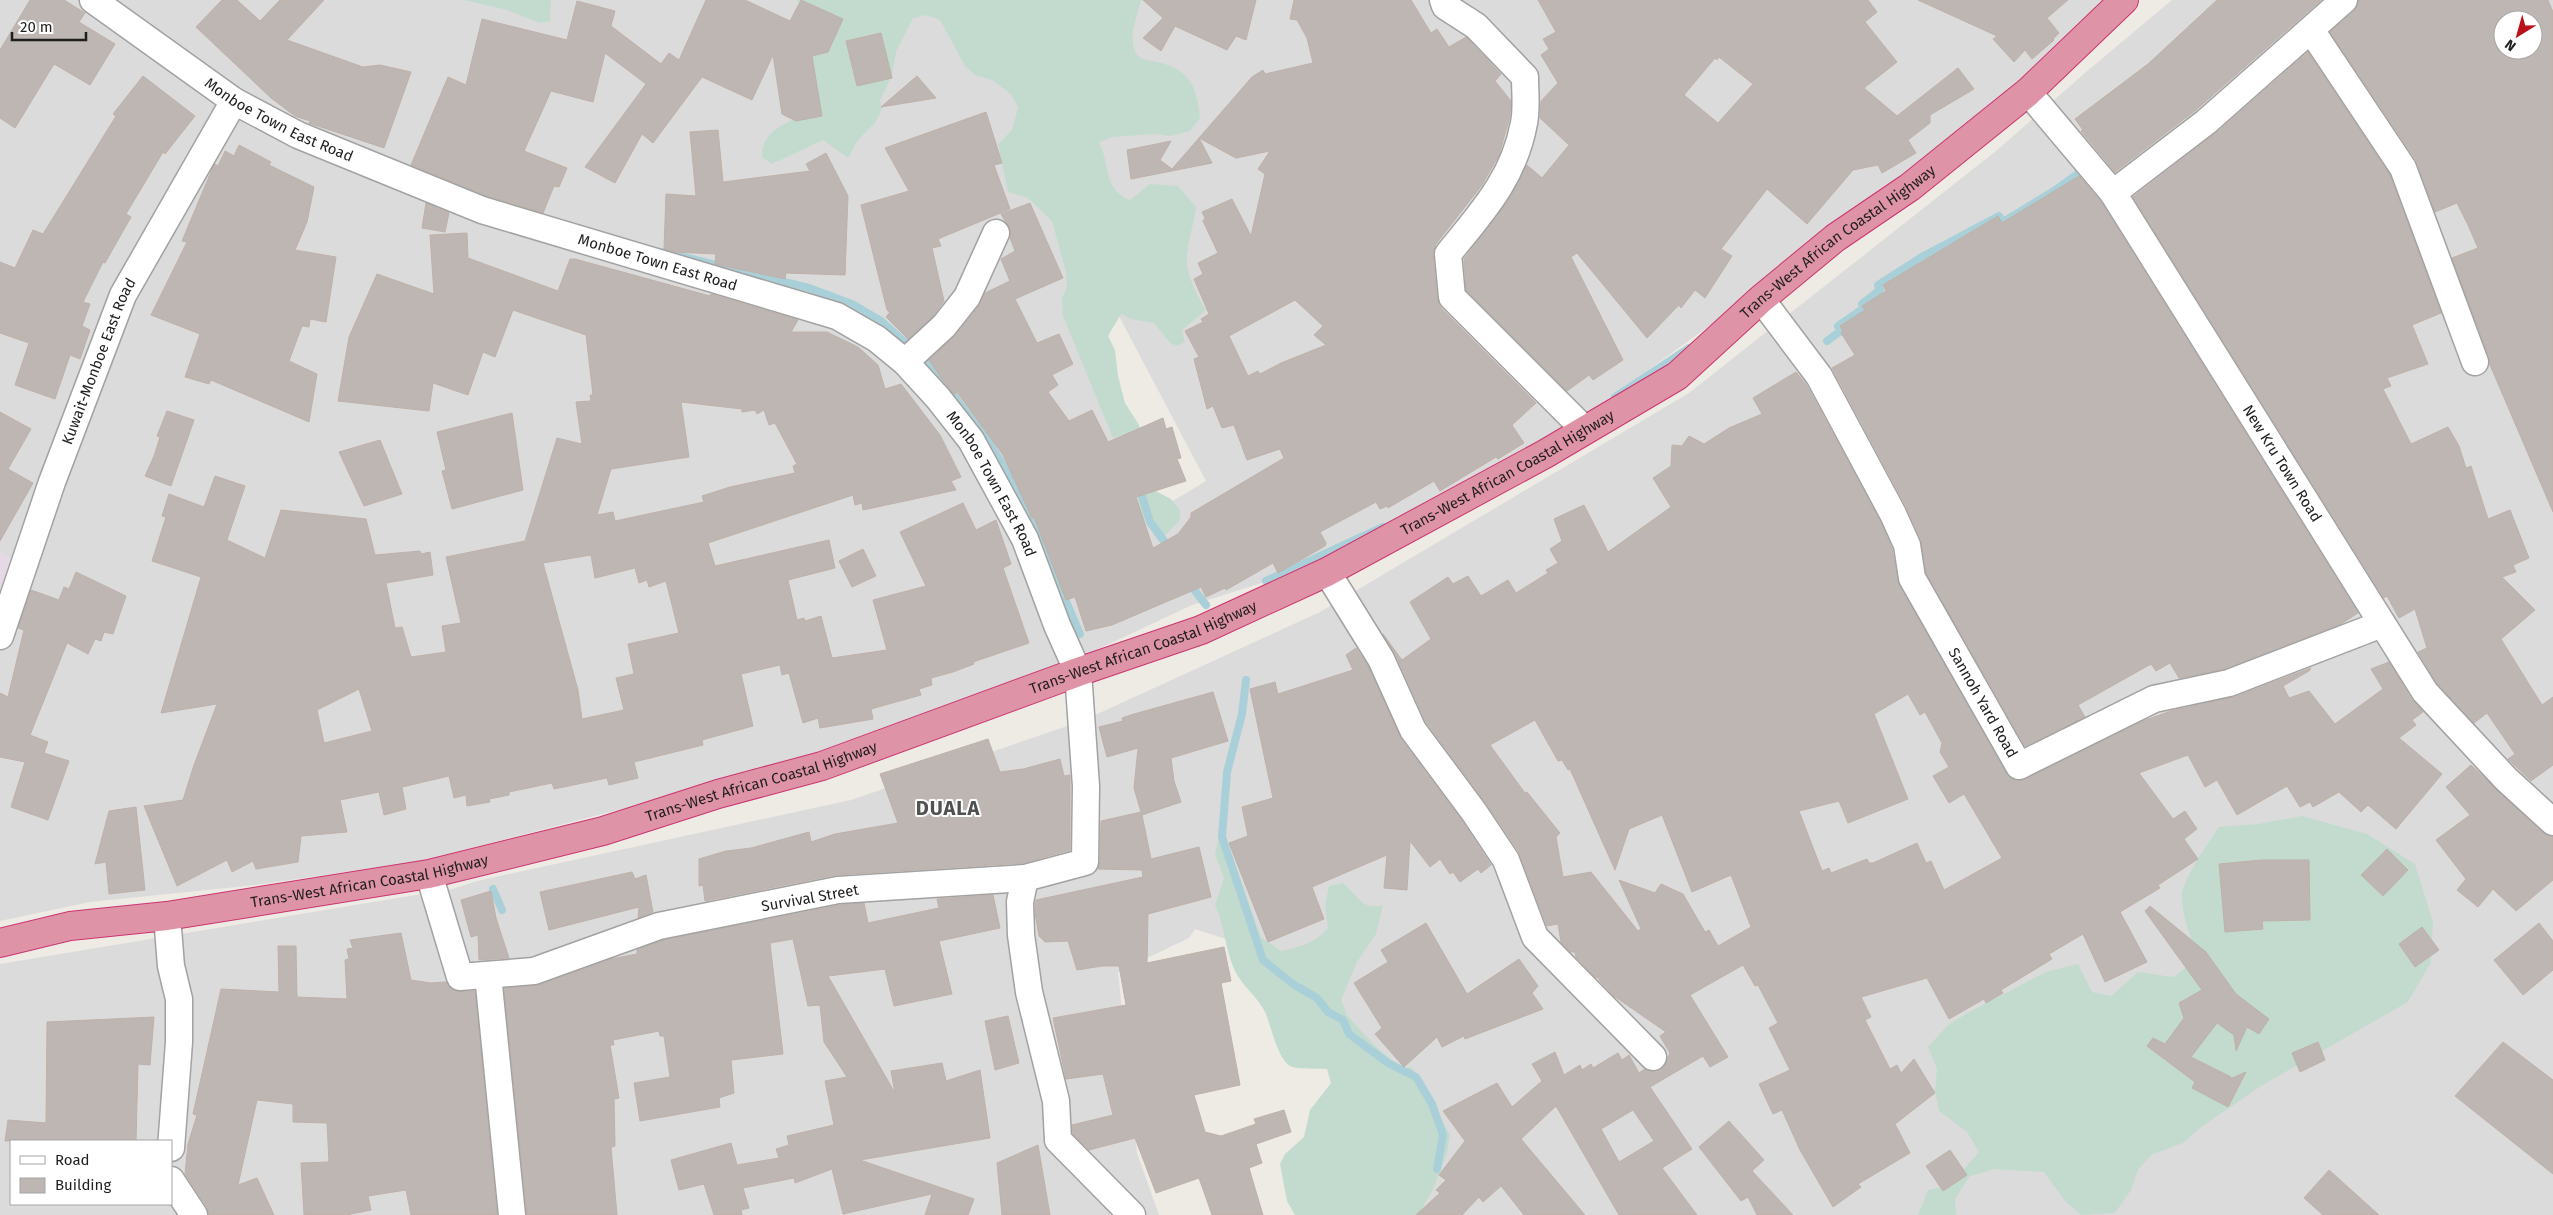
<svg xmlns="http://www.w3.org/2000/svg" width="2553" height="1215" viewBox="0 0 2553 1215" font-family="'Fira Sans',sans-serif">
<rect width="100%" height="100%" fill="#eeebe5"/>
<!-- residential -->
<g fill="#dcdbdb" fill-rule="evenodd">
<path d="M0,0H931L1007,28L1158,510L1206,481L1121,320L1073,198L1011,0H2103L2070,36L2016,83L1749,297L1538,450L1315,566L1192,605L1026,683L845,751L421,861L256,885L90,902L0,921V597L12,559L0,553Z"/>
<path d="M2172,0H2553V1215H1398L1294,961L1195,929L1189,938L1118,972L1137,1153L1159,1215H0V964L452,889L477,881L851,800L1082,721L1320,612L1689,393L1996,151L2086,72ZM2503,20H2533V50H2503ZM11,1141H171V1204H11Z"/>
</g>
<!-- industrial -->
<path fill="#e7d8e5" d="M0,553L12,558L0,597Z"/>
<!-- wetland -->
<g fill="#c3dbcf">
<path d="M464,0H551L550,21L540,23L507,10Z"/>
<path d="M795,0H1141C1138,15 1127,38 1136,53C1140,60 1147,60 1153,61C1188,68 1197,84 1200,118L1190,131L1170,136L1154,134L1113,137L1099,142C1111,166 1102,188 1130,200L1150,184L1178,186L1196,207C1194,223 1189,238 1187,254C1185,272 1197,296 1206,310L1182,330L1185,342L1177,346L1170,343L1154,323L1131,319L1121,314L1108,336L1115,350L1118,376L1125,403L1139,425L1152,489L1171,499L1180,510V520L1159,542L1143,517L1137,497L1132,462L1122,435L1113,438L1063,316L1062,298L1067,287L1066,272L1052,221L1028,198L1008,192L998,144L1012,130L1018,108L1012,95L992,80L975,75L965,66L940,20L925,15L913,18L896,52L892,75L880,101L882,109L875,123L857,141L848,158L823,140L772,164L762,157C762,135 776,128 794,119L803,76L825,17L818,7Z"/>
<path d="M2302,816L2367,834L2415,864L2433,922L2431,962L2408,1002L2261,1086L2200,1128L2183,1143L2151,1155L2138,1170L2131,1190L2115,1213L2081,1215L2065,1201L2044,1172L1995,1169L1970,1176L1955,1199L1956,1215H1918L1928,1190L1950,1185L1979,1152L1967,1132L1939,1111L1935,1090L1937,1069L1928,1047L1947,1026L1969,1012L2046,972L2078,964L2092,992L2111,996L2138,972L2173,977L2198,959C2192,938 2181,917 2182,895C2183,878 2209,842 2219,827L2258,824Z"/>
<path d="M1226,839L1261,937L1281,951C1298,948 1317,942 1328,928L1325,906L1329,886L1343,883C1358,895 1361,911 1383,905L1376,934L1357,962L1341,1000L1347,1015L1375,1046L1400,1067L1405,1069L1411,1067L1421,1080L1450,1135L1447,1154L1433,1189L1418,1215H1295L1287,1201L1280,1164L1285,1154L1304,1137L1310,1110L1331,1083L1327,1069C1317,1068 1297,1070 1290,1066C1278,1059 1271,1027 1266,1014C1259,998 1243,987 1235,971C1225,950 1225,926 1215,905L1224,878L1215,854L1218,841Z"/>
</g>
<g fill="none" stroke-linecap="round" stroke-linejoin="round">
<!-- stream -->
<g stroke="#a9d0d8" stroke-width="8">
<path d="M664,252L809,288L852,304L881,321L931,366L987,440L1018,489L1080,634"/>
<path d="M1827,341L1842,330L1838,326L1864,308L1862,304L1880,290L1878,285L1920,258L1999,216L2003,222L2054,191L2079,173"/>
<path d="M1615,397L1689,348"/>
<path d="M1142,496L1150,522L1170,549"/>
<path d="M1266,581L1383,527"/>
<path d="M1189,583L1206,605"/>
<path d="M1246,680L1242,714L1227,772L1222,837L1263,960L1293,984L1317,998L1328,1012L1343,1020L1349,1034L1388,1063L1416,1077L1432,1104L1443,1135L1437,1169"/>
<path d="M493,889L502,910"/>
</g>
</g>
<!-- building -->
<g fill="#beb6b2" stroke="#bfb1a9" fill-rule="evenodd">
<path d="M30,0H64L85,13L79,22L115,44L90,85L54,64L15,128L0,118V50Z"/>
<path d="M222,0H237L260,21L280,0H324L287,40L363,67L380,65L411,72L384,148L309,123L310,121L295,116L271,98L196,27Z"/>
<path d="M706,0H745L790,21L801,0L843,19L828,52L812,56L822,116L796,121L782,114L773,55L752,100L702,77L653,143L642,134L615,183L585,167L646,84L605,53L593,102L551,91L524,151L567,168L559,187L554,186L543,213L487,196L411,165L448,77L466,85L482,19L567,40L577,1L615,11L611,26L661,64L669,53L679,60Z"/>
<path d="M1143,0H1256L1246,40L1236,36L1227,50L1175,26L1161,51L1143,38L1163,18Z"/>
<path d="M1294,0H1411L1431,33L1437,29L1449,47L1466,37L1501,74L1495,81L1511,101V106L1509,120L1499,155L1482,185L1436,244L1433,255L1437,298L1441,308L1536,403L1512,425L1524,443L1498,459L1496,457L1440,491L1434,481L1388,508L1387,506L1380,509L1376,502L1320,532L1326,543L1325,546L1278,573L1273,563L1226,590L1225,588L1206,597L1201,587L1112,625L1086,631L1075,597L1066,600L1034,517L1032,518L1003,455L957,392L954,394L946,385L929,360L956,335L979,306L985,293L1010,281L1001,259L1015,251L1010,238L1011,231L1001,214L1030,203L1063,278L1015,299L1037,343L1059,334L1073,364L1052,375L1058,385L1048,392L1069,421L1092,410L1108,442L1163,418L1166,429L1172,427L1181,458L1177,459L1186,481L1136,497L1153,548L1178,534L1191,517V513L1284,458L1280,449L1247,460L1234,425L1222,428L1213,406L1207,409L1194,359L1199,357L1185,331L1203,322L1201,319L1209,314L1194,279L1203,274L1198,263L1218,253L1203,221L1205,218L1202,212L1232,199L1251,236L1265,174L1258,169L1270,151L1236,158L1199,138L1252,77L1263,70L1265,74L1313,63L1307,38L1297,20L1290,19ZM1295,300L1323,326L1314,335L1326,345L1281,363L1260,374L1258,371L1248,376L1229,336Z"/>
<path d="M1538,0H1868L1877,12L1865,22L1897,62L1864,88L1897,116L1958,68L1974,89L1930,115V123L1908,140L1916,153L1882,173L1878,165L1853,170L1807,224L1767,189L1721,249L1732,256L1705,298L1695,290L1681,308L1679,305L1647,338L1577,253L1571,257L1623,360L1593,380L1589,375L1567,391L1466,290L1464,259L1507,202L1527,165L1542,178L1569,145L1540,118L1541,101L1558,83L1541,55L1549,49L1543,39L1556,32ZM1719,57L1753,84L1718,123L1684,95L1715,58L1717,60Z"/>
<path d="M1918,0H2068L2047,18L2059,33L2053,39L2054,40L2032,59L2025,50L2014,62L1993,39L1997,36Z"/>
<path d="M2217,0H2321L2196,110L2115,172L2081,131L2083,130L2075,119L2148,64Z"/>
<path d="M2359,0H2548L2553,12V512L2490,365L2489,357L2452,258L2478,248L2468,225L2457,203L2435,212L2416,160L2330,32L2354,11ZM2503,20H2533V50H2503Z"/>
<path d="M881,33L892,78L857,86L846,41Z"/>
<path d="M2308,52L2390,175L2441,313L2412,325L2428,364L2387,378L2391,386L2383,389L2411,444L2448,427L2459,446L2466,468L2471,466L2488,519L2510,510L2529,558L2513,565L2516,572L2502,577L2535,610L2501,639L2542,705L2553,697V765L2531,781L2508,759L2515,754L2487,713L2474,723L2437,683L2418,652L2427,648L2415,609L2399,618L2387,596L2384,598L2133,197L2216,133Z"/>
<path d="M143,76L195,116L165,154L163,152L126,214L131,217L105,263L103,262L83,302L90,304L82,326L90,330L80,359L70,355L55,399L15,385L29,343L0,333V262L15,268L33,230L43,234L116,116L113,114Z"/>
<path d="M917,76L936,98L881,107Z"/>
<path d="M986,112L1002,163L994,165L1010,209L938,239L941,246L932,248L944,301L933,316L908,339L886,317L890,312L887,310L861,205L909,191L885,148Z"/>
<path d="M718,130L723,182L810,171L806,164L826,153L848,196L845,275L786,273L785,279L715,264L716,254L675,252L664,249L666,194L696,196L690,132Z"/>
<path d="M1199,138L1212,163L1131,179L1127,150L1171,141L1160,160L1172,169Z"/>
<path d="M239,145L271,162L269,165L314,187L307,222L295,250L336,257L326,322L310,319L309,327L302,326L289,361L317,374L309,422L211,380L209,384L185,377L200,334L151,315L187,242L182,241L213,167L215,164L218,166L225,151L234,156Z"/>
<path d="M2079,176L2101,202L2358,613L2341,624L2225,669L2179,678L2170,663L2156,671L2151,664L2078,705L2085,717L2025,746L1926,573L1921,539L1907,508L1832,368L1855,355L1841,333L1843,331L1840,326L1865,310L1862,306L1886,291L1883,285L1998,216L2002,223Z"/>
<path d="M426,203L449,213L445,232L422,228Z"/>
<path d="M467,233L468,258L558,291L570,259H575L710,296L711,294L798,320L791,332H827L858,347L878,365L885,389L901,384L940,435L961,477L951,481L956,490L863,510L862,503L855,505L853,495L708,543L715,566L829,540L835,568L788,580L797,620L804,618L805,621L821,616L832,658L887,650L873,600L926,586L900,532L963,503L976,530L996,520L1011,564L1003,568L1029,643L973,662L974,664L953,672L931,678L932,685L919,689L921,695L871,709L873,719L820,728L818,718L803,723L789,673L782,675L780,665L741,674L753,726L702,740L703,745L634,762L638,778L609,785L607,778L554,789L552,783L509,792V795L489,799L490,802L467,806L466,795L454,798L449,776L402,787L406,809L384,815L379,792L340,800L347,832L301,836L298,862L256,869L253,861L232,872L227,860L177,886L144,806L183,800L194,765L217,704L161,713L201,577L152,561L166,517L162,516L169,494L204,507L215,476L245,486L227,540L265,558L281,510L366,519L375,555L420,551L421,554L430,552L433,575L386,583L395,628L402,627L411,657L446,652L442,626L461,623L446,557L525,541L557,438L582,444L576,402L591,401L590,395H593L586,335L513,310L495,357L483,352L468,395L433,383L429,411L338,401L349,337L377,274L434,294L430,235ZM681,402L742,409V412L755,410L757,414L764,410L769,425L775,423L797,464L793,466L795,473L730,487L702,496L704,502L615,521L613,512L597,515L611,469L689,457ZM591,555L595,578L635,568L639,583L647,580L649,587L666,581L679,633L628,644L634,674L616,678L624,710L582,719L578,690L543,563ZM359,689L372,731L324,743L317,710Z"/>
<path d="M1796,372L1806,384L1880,521L1892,549L1899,585L2011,778L2018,781L2026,779L2140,722L2171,711L2234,697L2311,668L2309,671L2283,686L2289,698L2309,691L2335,724L2383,689L2371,669L2389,662L2412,700L2423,712L2412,720L2416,725L2399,738L2442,774L2396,829L2368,805L2361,812L2339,792L2313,807L2310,802L2300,807L2287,786L2237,815L2217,780L2205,787L2188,755L2139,773L2173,819L2185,811L2197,829L2184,839L2198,859L2158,885L2160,888L2120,912L2147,962L2105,982L2083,934L2049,954L2052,959L2001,990L2003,993L1986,1003L1984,999L1949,1019L1927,978L1861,997L1871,1017L1865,1020L1890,1069L1897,1065L1901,1073L1914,1059L1935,1093L1895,1124L1910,1153L1858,1184L1861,1187L1833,1207L1800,1150L1782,1110L1773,1114L1759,1084L1790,1070L1769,1028L1778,1023L1758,985L1755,986L1743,965L1690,995L1728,1057L1710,1067L1703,1056L1650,1087L1692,1149L1662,1168L1697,1215H1619L1556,1106L1521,1139L1585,1215H1524L1501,1186L1483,1202L1479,1197L1462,1215H1416L1440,1193L1436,1190L1446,1180L1439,1175L1465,1141L1443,1111L1497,1083L1512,1107L1542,1081L1532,1064L1555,1052L1564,1075L1580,1065L1582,1070L1591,1064L1593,1068L1618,1053L1622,1060L1629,1055L1639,1073L1645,1069L1656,1072L1664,1067L1670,1053L1660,1036L1666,1032L1614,996L1599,980V978L1595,977L1576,957L1575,952H1571L1561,942L1558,924L1547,926L1519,852L1486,803L1426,722L1395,653L1383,634L1402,660L1431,639L1410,602L1448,577L1453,584L1468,576L1481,596L1508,580L1516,593L1548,573L1546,570L1558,563L1550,549L1562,541L1554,519L1584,505L1608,552L1671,507L1653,478L1671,466L1672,445L1682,446L1689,436L1704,444L1729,428L1762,414L1753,398ZM1908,694L1920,715L1925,712L1942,743L1940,752L1949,767L1933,776L1949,803L1964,794L2002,858L1944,890L1931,861L1926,863L1917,843L1873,863H1869L1867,859L1831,873L1829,868L1822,871L1799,811L1839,801L1848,823L1908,799L1874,714ZM1535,720L1558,761L1562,760L1568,770L1570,769L1615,870L1629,829L1662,815L1692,892L1731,875L1751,927L1718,946L1709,930L1705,932L1683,894L1661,884L1655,893L1619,880L1641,929L1638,931L1591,872L1563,877L1556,837L1560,833L1527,792L1525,793L1490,745ZM1633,1110L1654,1141L1619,1162L1601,1129Z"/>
<path d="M167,411L194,420L171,486L145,476L154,456L160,437L157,436Z"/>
<path d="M0,412L31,429L8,469L33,483L0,541Z"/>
<path d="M512,413L523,490L452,509L442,471L446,470L437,432Z"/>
<path d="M380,440L402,494L364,506L339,452Z"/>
<path d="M863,549L876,576L852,587L839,561Z"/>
<path d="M76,572L126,596L113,634L104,632L101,641L95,639L88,654L67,643L30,735L48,742L44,753L69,761L48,820L11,807L25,762L0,757V693L8,697L24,630L18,628L31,590L59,600L64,587L69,589Z"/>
<path d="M1356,648L1368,666L1401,739L1462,821L1491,865L1481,873L1478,869L1460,882L1453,872L1450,874L1440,859L1430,867L1410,841L1407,890L1384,888L1387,855L1312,887L1324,919L1268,942L1229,843L1248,836L1242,807L1273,798L1250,689L1275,682L1278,694L1353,670L1346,655Z"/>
<path d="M1213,692L1228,741L1171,758L1174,781L1181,802L1142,815L1151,859L1199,847L1211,897L1148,914L1147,963L1224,947L1231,981L1221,983L1240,1085L1194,1095L1205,1132L1221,1136L1256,1124L1254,1119L1284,1110L1291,1132L1256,1144L1262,1163L1249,1168L1263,1215H1212L1199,1178L1156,1193L1135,1138L1089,1150L1073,1134L1072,1125L1113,1115L1103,1074L1066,1079L1053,1018L1126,1005L1119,966H1102L1077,970L1068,941L1045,942L1039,936L1035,913L1036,900L1143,877L1142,870L1098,869L1100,862L1101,821L1141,812L1134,788L1138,748L1107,757L1099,727L1123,721L1122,718L1134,714Z"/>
<path d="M988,739L1000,772L1023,769L1060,759L1064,776L1070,775V850L1023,863L835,875L705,901L703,885L699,886V859L726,851L751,848L809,832L811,842L835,834L898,823L880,774Z"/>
<path d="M2471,765L2543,833L2553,837V880L2516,911L2493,889L2478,907L2457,890L2466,879L2436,840L2470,815L2446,787Z"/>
<path d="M136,807L145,890L109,894L106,862L95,864L109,811Z"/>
<path d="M2387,849L2408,870L2383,896L2361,875Z"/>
<path d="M2262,860H2309L2310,920L2262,921L2263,929L2225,932L2219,864Z"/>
<path d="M632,872L635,879L646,875L653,912L638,918L639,907L549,930L540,892Z"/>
<path d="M491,891L496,918L509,958L479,960L478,935L471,937L461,900Z"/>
<path d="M993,895L1000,928L939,941L952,994L894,1006L885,969L828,976L895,1093L891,1071L942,1063L946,1081L980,1070L990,1138L860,1160L974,1199L968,1215H925L932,1194L843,1214L832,1169L795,1183L794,1178L743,1188L749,1208L741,1210L742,1215H714L704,1184L679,1190L671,1160L731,1143L737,1165L779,1158L776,1149L789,1145L787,1136L834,1125L825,1081L847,1077L824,1042L820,1005L808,1006L793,939L770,943L783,1054L731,1060L734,1093L719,1098L720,1107L640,1121L634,1083L670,1077L664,1036H660L659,1031L613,1040L614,1045H610L619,1098L614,1099L615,1146L611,1147L617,1215H527L504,988L539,985L611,959L637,954V950L663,940L840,905L864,903L868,923L939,908L937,899Z"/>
<path d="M2150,906L2206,952L2236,994L2269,1019L2259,1034L2247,1027L2236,1051L2234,1035L2217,1023L2191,1057L2231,1077L2230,1079L2246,1072L2228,1107L2192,1088L2195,1082L2147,1046L2153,1038L2165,1044L2184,1018L2179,1003L2202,990L2145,911Z"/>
<path d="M1426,923L1467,994L1519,959L1538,986L1532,993L1543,1009L1465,1039L1464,1036L1442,1047L1437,1037L1404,1067L1375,1034L1382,1028L1354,983L1388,962L1381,950Z"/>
<path d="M2539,923L2553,941V970L2523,995L2494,960Z"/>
<path d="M2422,927L2439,950L2415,967L2399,944Z"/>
<path d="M401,933L411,980L431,983L446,982L455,991H475L497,1215H411L406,1190L368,1196L371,1210L346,1215H304L301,1163L329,1162L327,1123L293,1122V1104L257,1100L238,1185L257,1178L274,1215H209L207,1207L185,1174L188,1144L197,1115L193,1114L221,989L279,992L278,946H296L297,997L347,999L345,960L349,959L347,949L353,948L350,940Z"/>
<path d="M1008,1016L1019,1063L995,1070L985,1021Z"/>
<path d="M154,1017L150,1065L138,1064L136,1141H5L8,1120L46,1123L47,1022Z"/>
<path d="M2318,1042L2325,1060L2300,1072L2292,1053Z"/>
<path d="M2503,1042L2553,1080V1174L2455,1096Z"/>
<path d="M1729,1121L1764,1160L1752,1171L1793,1215H1757L1748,1197L1741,1201L1699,1147Z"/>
<path d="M1038,1145L1050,1215H1002L997,1163Z"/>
<path d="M1950,1150L1967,1175L1943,1191L1926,1166Z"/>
<path d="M2329,1170L2379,1215H2323L2304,1198Z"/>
</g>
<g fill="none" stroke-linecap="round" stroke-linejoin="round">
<defs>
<g id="minor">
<path id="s1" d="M93,0L234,101L298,135L482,210L837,316L877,339L905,362L938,398L971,440L1025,539L1057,625L1078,672L1086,786L1085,862L1025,878L838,890L659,926L534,971L460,977L429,874"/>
<path d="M1443,0L1445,6L1476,26L1525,77C1525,92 1527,109 1524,123C1514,178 1482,212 1448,254L1452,297L1584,429"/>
<path d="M2311,30L2403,168L2475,362"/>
<path id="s2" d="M2028,92L2113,193L2425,692L2506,779L2553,822"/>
<path d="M2113,193L2206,122L2344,0"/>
<path id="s3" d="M1761,299L1819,376L1893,514L1907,545L1912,578L2019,766L2154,699L2229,683L2382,624"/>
<path d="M905,362L944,326L967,297L996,233"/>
<path d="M1327,572L1381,659L1413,730L1474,812L1506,860L1535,937L1653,1057"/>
<path id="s4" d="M0,636L52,482L123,295L234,101"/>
<path d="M1025,878L1020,902L1021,935L1029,992L1056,1101L1058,1140L1132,1215"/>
<path d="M167,916L171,966L179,999V1042L171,1148"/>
<path d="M488,975L512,1215"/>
<path d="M171,1180L194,1215"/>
</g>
<g id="highway">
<path id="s5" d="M0,943L70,926L167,916L429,874L603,831L718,794L822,766L1078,672L1201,630L1327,572L1545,454L1677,376L1761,299L1835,238L1910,187L2028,92L2124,0"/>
</g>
</defs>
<!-- minor casing -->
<use href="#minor" stroke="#a2a2a2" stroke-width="29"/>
<!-- highway casing -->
<use href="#highway" stroke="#cc3370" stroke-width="30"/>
<!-- minor -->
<use href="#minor" stroke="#fff" stroke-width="26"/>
<!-- highway -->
<use href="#highway" stroke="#df93a6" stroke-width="28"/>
</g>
<g text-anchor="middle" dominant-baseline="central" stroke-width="4" stroke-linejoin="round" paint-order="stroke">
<!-- street labels -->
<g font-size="15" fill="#1e1e1e" stroke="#fff">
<text stroke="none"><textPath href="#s1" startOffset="222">Monboe Town East Road</textPath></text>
<text stroke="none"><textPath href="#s5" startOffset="1995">Trans-West African Coastal Highway</textPath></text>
<text stroke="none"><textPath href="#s1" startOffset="628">Monboe Town East Road</textPath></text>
<text stroke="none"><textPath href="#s4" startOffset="292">Kuwait-Monboe East Road</textPath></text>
<text stroke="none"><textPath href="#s2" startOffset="451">New Kru Town Road</textPath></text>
<text stroke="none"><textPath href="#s5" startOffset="1590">Trans-West African Coastal Highway</textPath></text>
<text stroke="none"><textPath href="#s1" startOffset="1048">Monboe Town East Road</textPath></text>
<text stroke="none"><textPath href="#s5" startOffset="1185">Trans-West African Coastal Highway</textPath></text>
<text stroke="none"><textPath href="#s3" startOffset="464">Sannoh Yard Road</textPath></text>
<text stroke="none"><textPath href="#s5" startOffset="780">Trans-West African Coastal Highway</textPath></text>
<text stroke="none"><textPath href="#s5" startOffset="375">Trans-West African Coastal Highway</textPath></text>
<text transform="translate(810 898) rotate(-10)">Survival Street</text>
</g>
<!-- district labels -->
<g font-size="20" font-weight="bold" letter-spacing="1" fill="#515151" stroke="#fff">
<text x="948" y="808">DUALA</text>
</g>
</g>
<!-- legend -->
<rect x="10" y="1140" width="162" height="65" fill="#ffffff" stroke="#a5a5a5"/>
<rect x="20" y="1156" width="25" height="8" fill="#ffffff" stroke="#a5a5a5"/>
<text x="55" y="1165" font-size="15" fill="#1e1e1e">Road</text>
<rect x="20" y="1178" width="25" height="15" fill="#beb6b2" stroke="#a5a5a5"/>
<text x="55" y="1190" font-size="15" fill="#1e1e1e">Building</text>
<!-- north arrow -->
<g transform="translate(2518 35) rotate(217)"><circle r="24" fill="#ffffff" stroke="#a5a5a5"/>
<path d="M0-4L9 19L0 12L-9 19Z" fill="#bc101b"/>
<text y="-8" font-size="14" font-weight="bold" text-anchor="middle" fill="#1e1e1e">N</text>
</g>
<!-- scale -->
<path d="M12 32v8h74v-8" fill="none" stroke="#1e1e1e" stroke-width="2.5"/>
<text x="20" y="32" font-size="15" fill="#1e1e1e" stroke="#ffffff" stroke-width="4" paint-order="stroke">20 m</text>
</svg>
